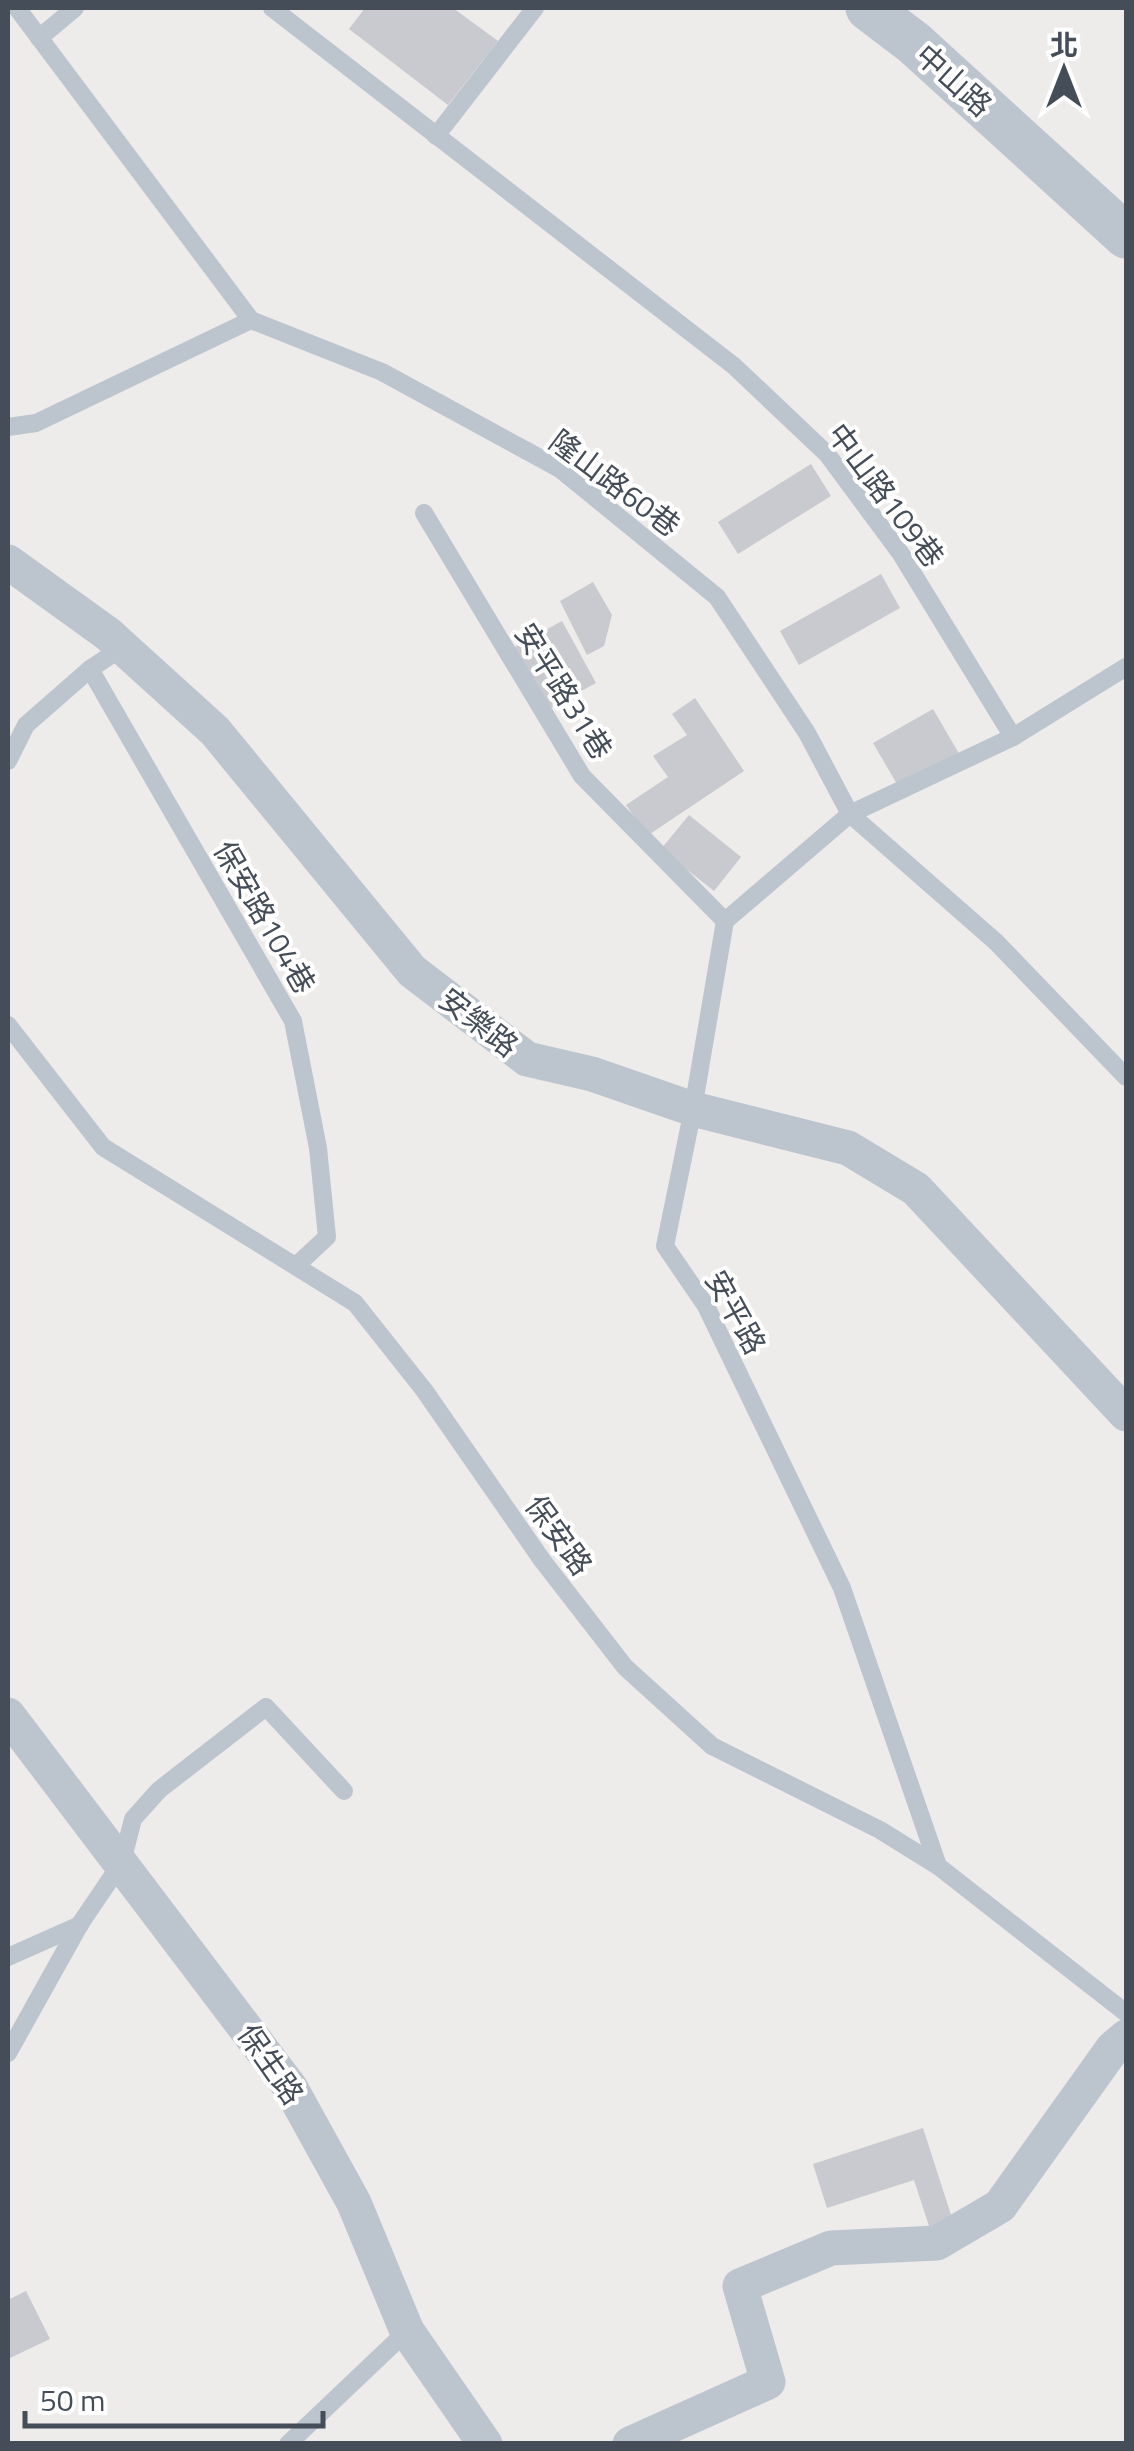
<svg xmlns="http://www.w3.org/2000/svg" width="1134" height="2451" viewBox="0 0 1134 2451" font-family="'Titillium Web','Noto Sans TC',sans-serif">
<rect width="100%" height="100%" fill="#eeebeb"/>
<!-- building -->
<g fill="#c8cad0">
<path d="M365,8H453L498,41L448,105L349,29Z"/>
<path d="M811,464L831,496L738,554L718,522Z"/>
<path d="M881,574L900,608L799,665L780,631Z"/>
<path d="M593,582L612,615L604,646L587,655L560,601Z"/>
<path d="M562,621L596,683L541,713L507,651Z"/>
<path d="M695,698L744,771L647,836L626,805L668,777L653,756L687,735L672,714Z"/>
<path d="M933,709L961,757L901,791L873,743Z"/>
<path d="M689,815L741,857L714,891L661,849Z"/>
<path d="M923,2128L953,2221L930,2229L914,2180L827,2208L813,2164Z"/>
<path d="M26,2291L50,2339L8,2359V2300Z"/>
</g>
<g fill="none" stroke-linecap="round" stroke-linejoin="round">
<!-- service -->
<g stroke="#bcc5ce" stroke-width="18">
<path d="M17,8L251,320L382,372L560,469L717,597L807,733L850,814L996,942L1126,1077"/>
<path d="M272,8L734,366L827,454L901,554L1013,737L850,814L725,921L693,1109L665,1246L706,1306L842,1588L938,1866"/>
<path d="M39,38L75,8"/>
<path d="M436,136L535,8"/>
<path d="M8,427L36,423L251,320"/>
<path d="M424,513L582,776L725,921"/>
<path d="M90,669L293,1021L318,1148L327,1237L298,1264"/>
<path d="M1013,737L1126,667"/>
<path d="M8,761L26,725L90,669L123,647"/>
<path d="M8,1025L103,1147L355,1303L424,1390L542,1560L625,1667L712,1746L880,1830L938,1866L1126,2013"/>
<path d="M8,1957L80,1925"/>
<path d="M8,2053L80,1924L122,1862L133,1819L159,1790L266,1707L344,1791"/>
<path d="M288,2444L407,2331"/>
</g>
<!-- minor -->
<g stroke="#bcc5ce" stroke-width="35">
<path d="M8,562L108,634L215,731L412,971L527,1059L592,1074L693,1109L848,1148L916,1189L1126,1414"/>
<path d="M8,1715L290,2087L354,2203L407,2331L485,2444"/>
<path d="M630,2444L768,2382L740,2286L831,2248L937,2243L1000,2206L1113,2048L1126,2037"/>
</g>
<!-- tertiary -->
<path stroke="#bcc5ce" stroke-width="45" d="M868,8L914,43L1126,236"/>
</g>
<g text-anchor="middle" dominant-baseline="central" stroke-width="8" stroke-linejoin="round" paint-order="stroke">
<!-- street labels -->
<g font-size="30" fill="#444d58" stroke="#fff">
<text transform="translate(954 80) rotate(42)">中山路</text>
<text transform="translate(615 483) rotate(37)">隆山路60巷</text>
<text transform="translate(886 495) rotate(53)">中山路109巷</text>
<text transform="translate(564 691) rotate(58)">安平路31巷</text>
<text transform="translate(265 917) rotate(60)">保安路104巷</text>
<text transform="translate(479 1022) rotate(38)">安樂路</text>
<text transform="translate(736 1312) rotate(61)">安平路</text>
<text transform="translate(559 1535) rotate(54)">保安路</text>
<text transform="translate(271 2064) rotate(55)">保生路</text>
</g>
</g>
<!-- border -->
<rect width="1134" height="2451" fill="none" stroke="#444d58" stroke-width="20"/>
<!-- north arrow -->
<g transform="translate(1064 70)" stroke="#ffffff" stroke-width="8" paint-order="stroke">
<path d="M0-8L18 38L0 25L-18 38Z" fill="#444d58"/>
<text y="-15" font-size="28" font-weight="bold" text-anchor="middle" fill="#444d58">北</text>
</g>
<!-- scale -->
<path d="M25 2411v15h298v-15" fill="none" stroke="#444d58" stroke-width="5"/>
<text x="40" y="2411" font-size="30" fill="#444d58" stroke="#ffffff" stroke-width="8" paint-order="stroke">50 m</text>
</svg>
